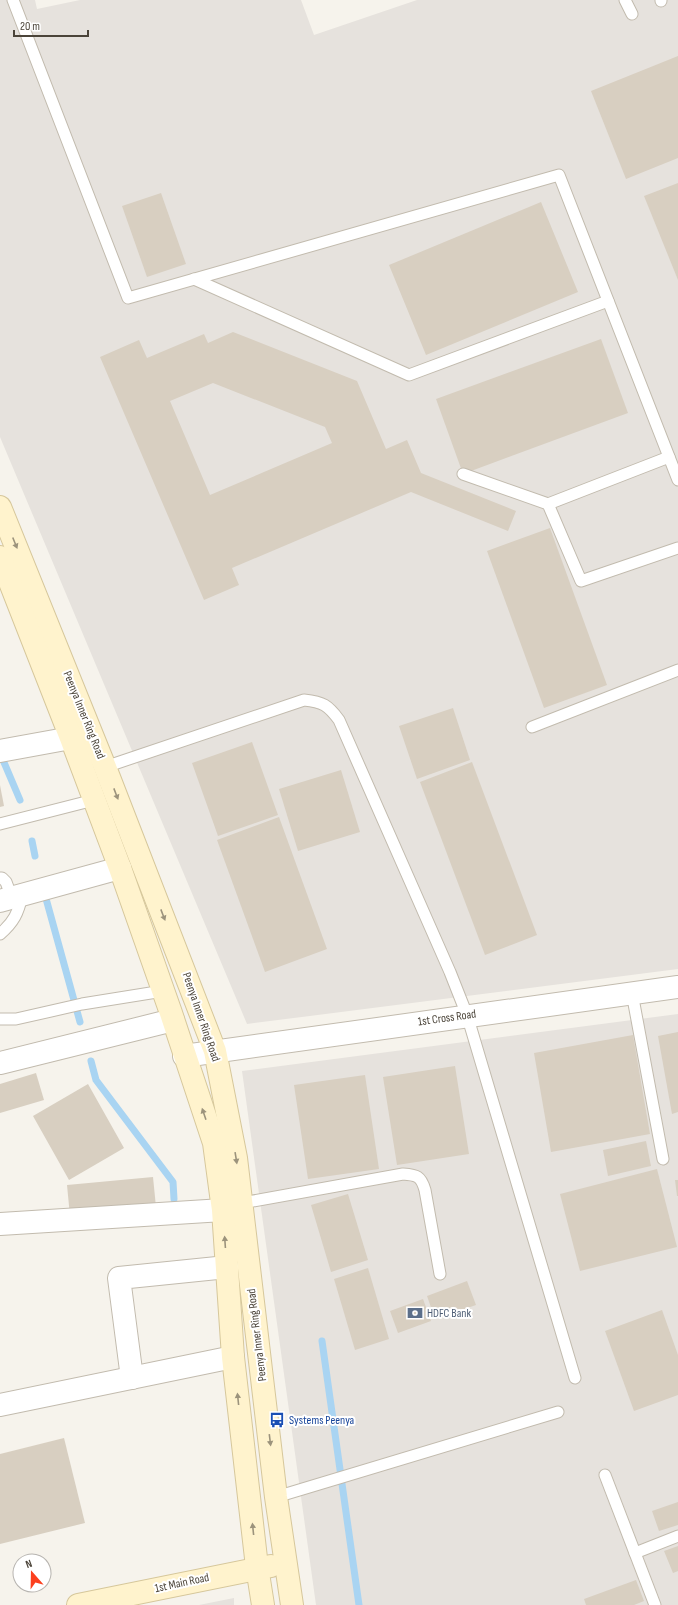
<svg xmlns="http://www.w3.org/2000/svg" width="678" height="1605" viewBox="0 0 678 1605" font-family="'Sofia Sans Condensed',sans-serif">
<rect width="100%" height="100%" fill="#f6f3ec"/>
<!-- industrial -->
<g fill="#e6e2dd">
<path d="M0,0H35L37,9L80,0H301L314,35L417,0H678V969L247,1024L0,437Z"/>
<path d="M678,1014V1605H316L242,1071Z"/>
<path d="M234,1598V1605H199Z"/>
</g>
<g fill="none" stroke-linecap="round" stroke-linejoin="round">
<!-- stream -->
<g stroke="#a9d4f2" stroke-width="7">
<path d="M0,753L20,800"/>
<path d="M32,841L35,856"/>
<path d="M45,895L80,1022"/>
<path d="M91,1061L96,1080L173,1182L174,1199"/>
<path d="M322,1341L359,1605"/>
</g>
</g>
<!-- building -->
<g fill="#d8cfc1" fill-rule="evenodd">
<path d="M678,56V158L626,179L591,91Z"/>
<path d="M678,183V280L644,196Z"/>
<path d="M161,193L186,264L147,277L122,206Z"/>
<path d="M541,202L578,292L426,355L389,265Z"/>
<path d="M233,332L357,381L386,449L407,440L421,473L516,511L508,531L411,492L232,568L239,585L204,600L100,357L139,340L147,358L204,334L208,343ZM213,383L325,427L332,443L210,495L170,401Z"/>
<path d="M601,339L628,413L463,474L436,399Z"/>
<path d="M550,528L607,685L544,708L487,551Z"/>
<path d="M453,708L470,760L417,779L399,726Z"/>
<path d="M252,742L278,815L218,836L192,763Z"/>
<path d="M472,762L537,935L485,955L420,782Z"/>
<path d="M341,770L360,832L298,851L279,789Z"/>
<path d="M0,785L4,806L0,807Z"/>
<path d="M279,817L327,949L265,972L217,840Z"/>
<path d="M678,1032V1112L672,1114L658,1036Z"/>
<path d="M633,1035L650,1134L551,1152L534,1053Z"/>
<path d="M455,1066L469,1154L397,1165L383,1077Z"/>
<path d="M36,1073L44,1100L0,1113V1084Z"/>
<path d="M365,1075L379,1169L308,1179L294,1085Z"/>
<path d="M88,1084L124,1148L69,1180L33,1116Z"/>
<path d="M646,1141L651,1166L608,1176L603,1150Z"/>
<path d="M657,1169L677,1247L580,1271L560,1194Z"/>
<path d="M153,1177L156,1207L70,1216L67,1185Z"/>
<path d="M675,1180H678V1196H677Z"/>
<path d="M348,1194L368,1260L331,1272L311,1205Z"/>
<path d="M368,1268L389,1339L355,1350L334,1279Z"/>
<path d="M467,1281L476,1305L435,1319L427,1296Z"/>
<path d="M423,1299L431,1321L398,1333L390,1311Z"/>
<path d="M662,1310L678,1355V1395L634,1411L605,1331Z"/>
<path d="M64,1438L85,1523L0,1544V1454Z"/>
<path d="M678,1502V1525L659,1531L652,1511Z"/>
<path d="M678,1546V1571L673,1573L664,1551Z"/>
<path d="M636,1580L644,1601L634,1605H586L584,1599Z"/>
</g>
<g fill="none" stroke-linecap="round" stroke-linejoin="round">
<defs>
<g id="lane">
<path d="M13,0L128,298L559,175L678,480"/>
<path d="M625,0L632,14"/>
<path d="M661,0V1"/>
<path d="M194,279L409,375L608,301"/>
<path d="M463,474L548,504L581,581L678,548"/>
<path d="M548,504L669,457"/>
<path d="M532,727L678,670"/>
<path d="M105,767L304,700C323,702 328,705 339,720L450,972L467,1015L575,1378"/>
<path d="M0,824L94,800"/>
<path d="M0,878H2L6,882L12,898"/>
<path d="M0,934C14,922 18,913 22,896"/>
<path d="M632,993L663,1159"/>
<path d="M0,1019H16L82,1004L163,991"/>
<path d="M242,1203L403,1174C417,1175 421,1176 425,1190L440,1274"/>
<path d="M605,1475L655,1605"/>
<path d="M276,1497L558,1412"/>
<path d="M635,1553L678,1536"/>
</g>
<g id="street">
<path d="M0,751L71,738"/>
<path d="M0,901L120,868"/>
<path d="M184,1056L678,987"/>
<path d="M0,1063L173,1020"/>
<path d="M0,1224L223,1210"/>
<path d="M132,1378L119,1278L227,1267"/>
<path d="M0,1405L233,1357"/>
</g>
<g id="secondary">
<path d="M0,507L105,767L215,1051L236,1158L276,1497L292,1605"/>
<path d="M0,557L71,738L120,868L171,1013L214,1143L223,1210L233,1357L257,1567L263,1605"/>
<path d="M78,1605L271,1566"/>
</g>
</defs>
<!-- lane casing -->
<use href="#lane" stroke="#c2bbae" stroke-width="13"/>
<!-- street casing -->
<use href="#street" stroke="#c2bbae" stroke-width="24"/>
<!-- secondary casing -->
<use href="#secondary" stroke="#d6c79b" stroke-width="24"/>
<!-- lane -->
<use href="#lane" stroke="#fff" stroke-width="11"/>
<!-- street -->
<use href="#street" stroke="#fff" stroke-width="22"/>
<!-- secondary -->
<use href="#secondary" stroke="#fff3cd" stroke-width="22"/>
</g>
<!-- one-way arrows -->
<defs><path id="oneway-solid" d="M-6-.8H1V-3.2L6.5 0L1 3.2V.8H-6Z"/></defs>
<g fill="#9c937c">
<use href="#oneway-solid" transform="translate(15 543) rotate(68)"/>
<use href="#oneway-solid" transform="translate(116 794) rotate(69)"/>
<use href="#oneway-solid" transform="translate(163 915) rotate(69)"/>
<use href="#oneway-solid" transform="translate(204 1114) rotate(-109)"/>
<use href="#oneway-solid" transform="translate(236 1158) rotate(81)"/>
<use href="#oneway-solid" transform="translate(225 1242) rotate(-94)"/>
<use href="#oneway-solid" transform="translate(238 1399) rotate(-96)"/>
<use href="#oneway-solid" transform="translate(270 1440) rotate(83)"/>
<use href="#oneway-solid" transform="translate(253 1529) rotate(-96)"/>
</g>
<!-- icons -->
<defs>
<symbol id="bank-bare" viewBox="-9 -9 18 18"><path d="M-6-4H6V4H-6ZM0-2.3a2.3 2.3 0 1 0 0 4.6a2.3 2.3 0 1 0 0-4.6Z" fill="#5c6f8a" stroke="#fff" stroke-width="2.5" paint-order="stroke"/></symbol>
<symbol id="bus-bare" viewBox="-9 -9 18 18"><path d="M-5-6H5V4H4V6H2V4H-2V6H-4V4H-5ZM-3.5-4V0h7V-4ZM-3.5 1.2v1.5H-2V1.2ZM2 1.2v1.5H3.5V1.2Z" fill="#1a4fb4" stroke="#fff" stroke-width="2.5" paint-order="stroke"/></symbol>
</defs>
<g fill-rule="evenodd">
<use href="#bank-bare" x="404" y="1302" width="22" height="22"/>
<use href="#bus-bare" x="266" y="1409" width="22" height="22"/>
</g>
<g text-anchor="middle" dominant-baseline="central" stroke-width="4" stroke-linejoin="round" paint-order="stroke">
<!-- street labels -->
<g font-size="12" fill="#4b4439" stroke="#fff">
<text transform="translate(84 715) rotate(68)">Peenya Inner Ring Road</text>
<text transform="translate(201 1017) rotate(71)">Peenya Inner Ring Road</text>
<text transform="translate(447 1018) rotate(-8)">1st Cross Road</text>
<text transform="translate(257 1335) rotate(-97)">Peenya Inner Ring Road</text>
<text transform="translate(182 1583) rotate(-12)">1st Main Road</text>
</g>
<!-- service labels -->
<g font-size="12" fill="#4e5e75" stroke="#fff" text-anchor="start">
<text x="427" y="1313">HDFC Bank</text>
</g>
<!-- transit labels -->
<g font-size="12" fill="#164399" stroke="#fff" text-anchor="start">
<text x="289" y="1420">Systems Peenya</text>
</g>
</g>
<!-- north arrow -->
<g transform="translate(32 1573) rotate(340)"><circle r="19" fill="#ffffff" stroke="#b7b4b0"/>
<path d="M0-3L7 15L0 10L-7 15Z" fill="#fc3f1d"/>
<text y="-6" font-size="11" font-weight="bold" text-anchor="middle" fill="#4b4439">N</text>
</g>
<!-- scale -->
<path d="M14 30v6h74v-6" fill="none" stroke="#4b4439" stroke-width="2"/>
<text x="20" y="30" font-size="12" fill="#4b4439" stroke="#ffffff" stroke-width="3" paint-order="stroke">20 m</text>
</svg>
